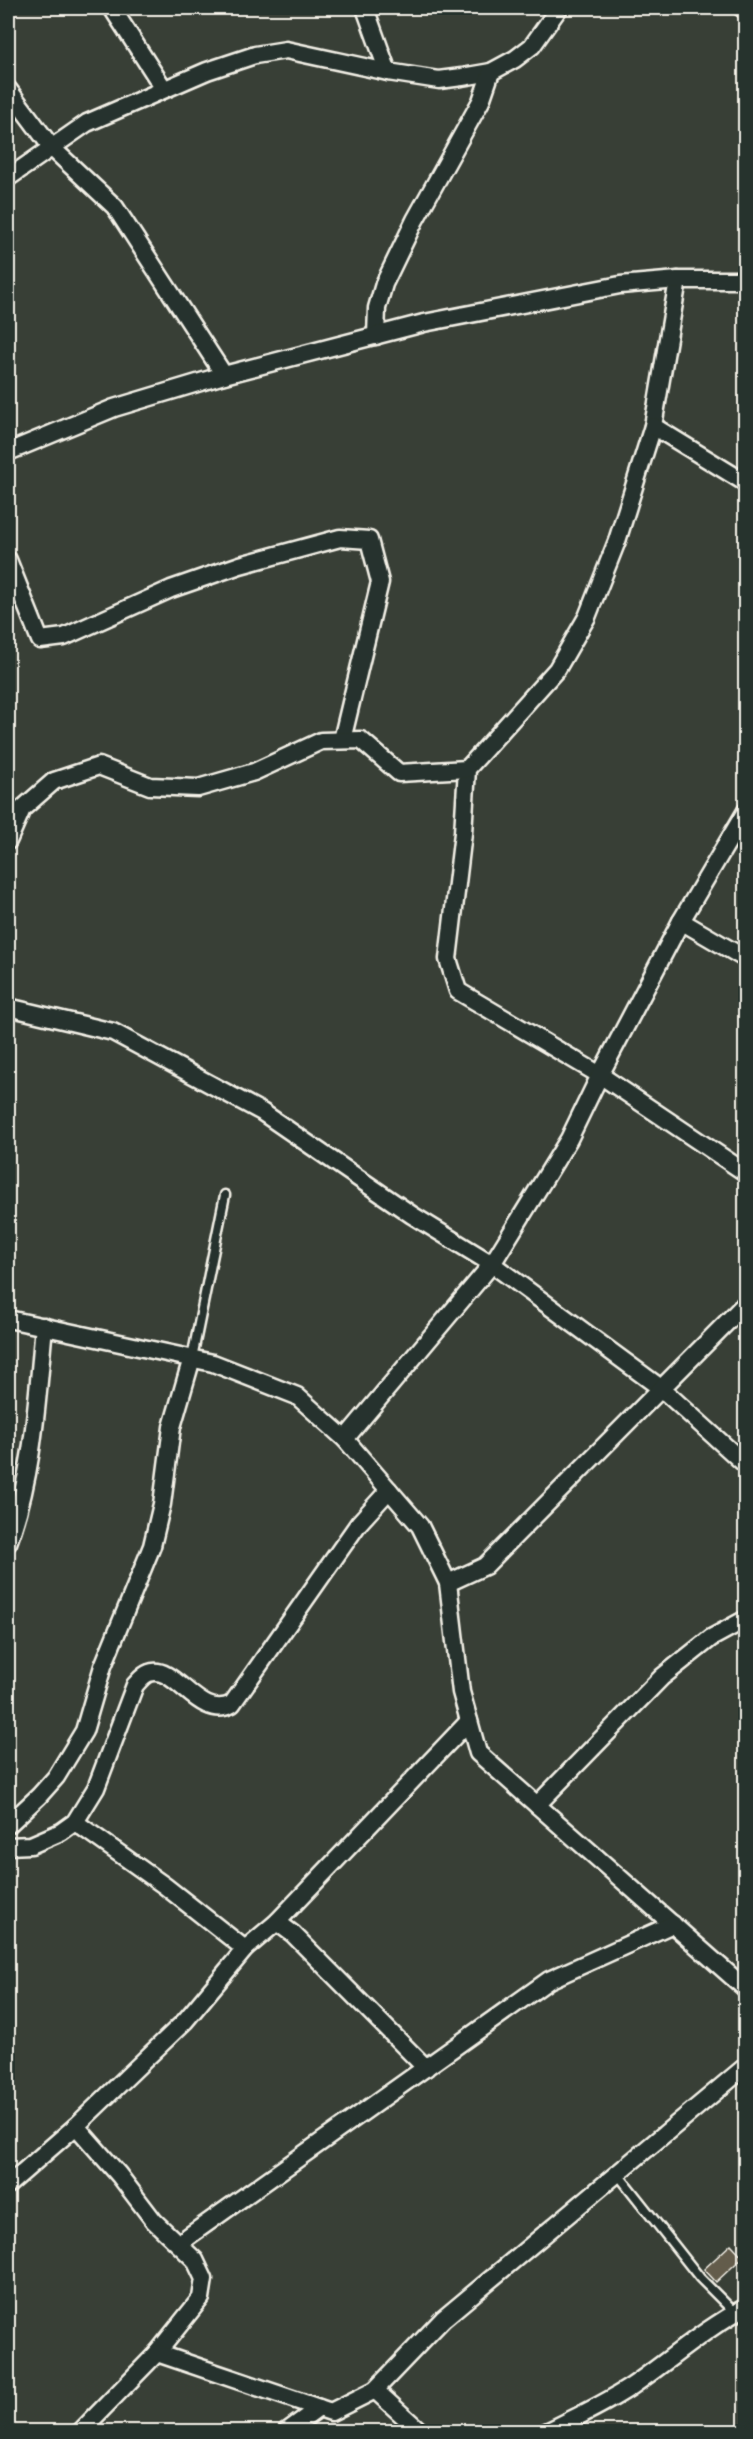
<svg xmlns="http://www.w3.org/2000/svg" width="753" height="2439" viewBox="0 0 753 2439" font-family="Mali,sans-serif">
<rect width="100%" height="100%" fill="#383f36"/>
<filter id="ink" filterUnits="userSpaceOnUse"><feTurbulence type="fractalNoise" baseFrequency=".0167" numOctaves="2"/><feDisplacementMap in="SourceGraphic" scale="12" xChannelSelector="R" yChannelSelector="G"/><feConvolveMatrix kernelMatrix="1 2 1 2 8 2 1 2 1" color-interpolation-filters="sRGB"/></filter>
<g filter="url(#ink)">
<!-- building -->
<path fill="#635c4b" stroke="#f4f1e8" stroke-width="1.5" d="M731,2244L743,2257L716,2282L704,2269Z"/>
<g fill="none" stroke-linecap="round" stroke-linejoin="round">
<defs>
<g id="service">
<path d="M192,1358L225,1195"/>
<path d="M617,2173L700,2278L735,2313"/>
</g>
<g id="minor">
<path d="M112,8L164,89"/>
<path d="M365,8L388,72"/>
<path d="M742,8L746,10"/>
<path d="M8,89L52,148L115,207L224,375"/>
<path d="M8,178L87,123L207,71L255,55L286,50L388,72L439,80L462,77L491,72L515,59L532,46L559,8"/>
<path d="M678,280L653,426L617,541L587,617L557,669L467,769L463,833L448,959L458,991L600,1075L746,1173"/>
<path d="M376,336L377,308L384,284L415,220L481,101L491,72"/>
<path d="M653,426L746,483"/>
<path d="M8,452L114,408L224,375L424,323L620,285L678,280H746"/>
<path d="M8,560L40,640L64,637L171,589L240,565L340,538L369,540L380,582L342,740"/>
<path d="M8,841L22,809L54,781L99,766L150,786L198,788L254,772L321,741L361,740L399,773L467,769"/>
<path d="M681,921L746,959"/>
<path d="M8,1007L113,1032L262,1112L412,1215L492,1264L662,1389L746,1465"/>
<path d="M8,1319L213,1363L297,1396L345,1439L420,1526L448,1583L461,1692L478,1753L746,1989"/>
<path d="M345,1439L492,1264L569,1139L600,1075L681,921L746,811"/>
<path d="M8,1543C34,1474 37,1398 44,1326"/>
<path d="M448,1583L485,1566L746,1303"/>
<path d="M537,1805L662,1677L711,1638L746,1619"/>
<path d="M75,1822L165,1886L245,1949"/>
<path d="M8,1825L39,1796L56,1777L84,1731L103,1666L152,1546L162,1504L172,1427L192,1358"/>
<path d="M8,1846L31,1845L61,1832L75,1822L96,1788L135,1685C139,1681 143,1675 149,1673C175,1663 199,1722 232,1704L359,1523L389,1490"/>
<path d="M277,1922L293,1934L426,2068"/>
<path d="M76,2126L119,2175L154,2221L195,2260L204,2279L201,2298L157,2353L80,2432"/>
<path d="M8,2185L76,2126L185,2021L245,1949L277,1922L469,1721"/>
<path d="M179,2243L549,1980L673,1924"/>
<path d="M157,2353L331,2412L375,2390L443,2319L746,2066"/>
<path d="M375,2390L421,2432"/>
<path d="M286,2432L319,2408"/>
<path d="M546,2432C575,2418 605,2404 632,2386C670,2360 704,2329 746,2307"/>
</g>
</defs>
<!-- service casing -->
<use href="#service" stroke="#f4f1e8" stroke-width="13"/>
<!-- minor casing -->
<use href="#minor" stroke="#f4f1e8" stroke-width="21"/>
<!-- service -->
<use href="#service" stroke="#26332d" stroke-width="8"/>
<!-- minor -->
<use href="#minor" stroke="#26332d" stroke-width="16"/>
</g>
</g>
<!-- margin -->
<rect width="753" height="2439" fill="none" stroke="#26332d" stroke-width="30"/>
<rect x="15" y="15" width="723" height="2409" fill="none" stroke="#f4f1e8" stroke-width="2" filter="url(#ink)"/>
</svg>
